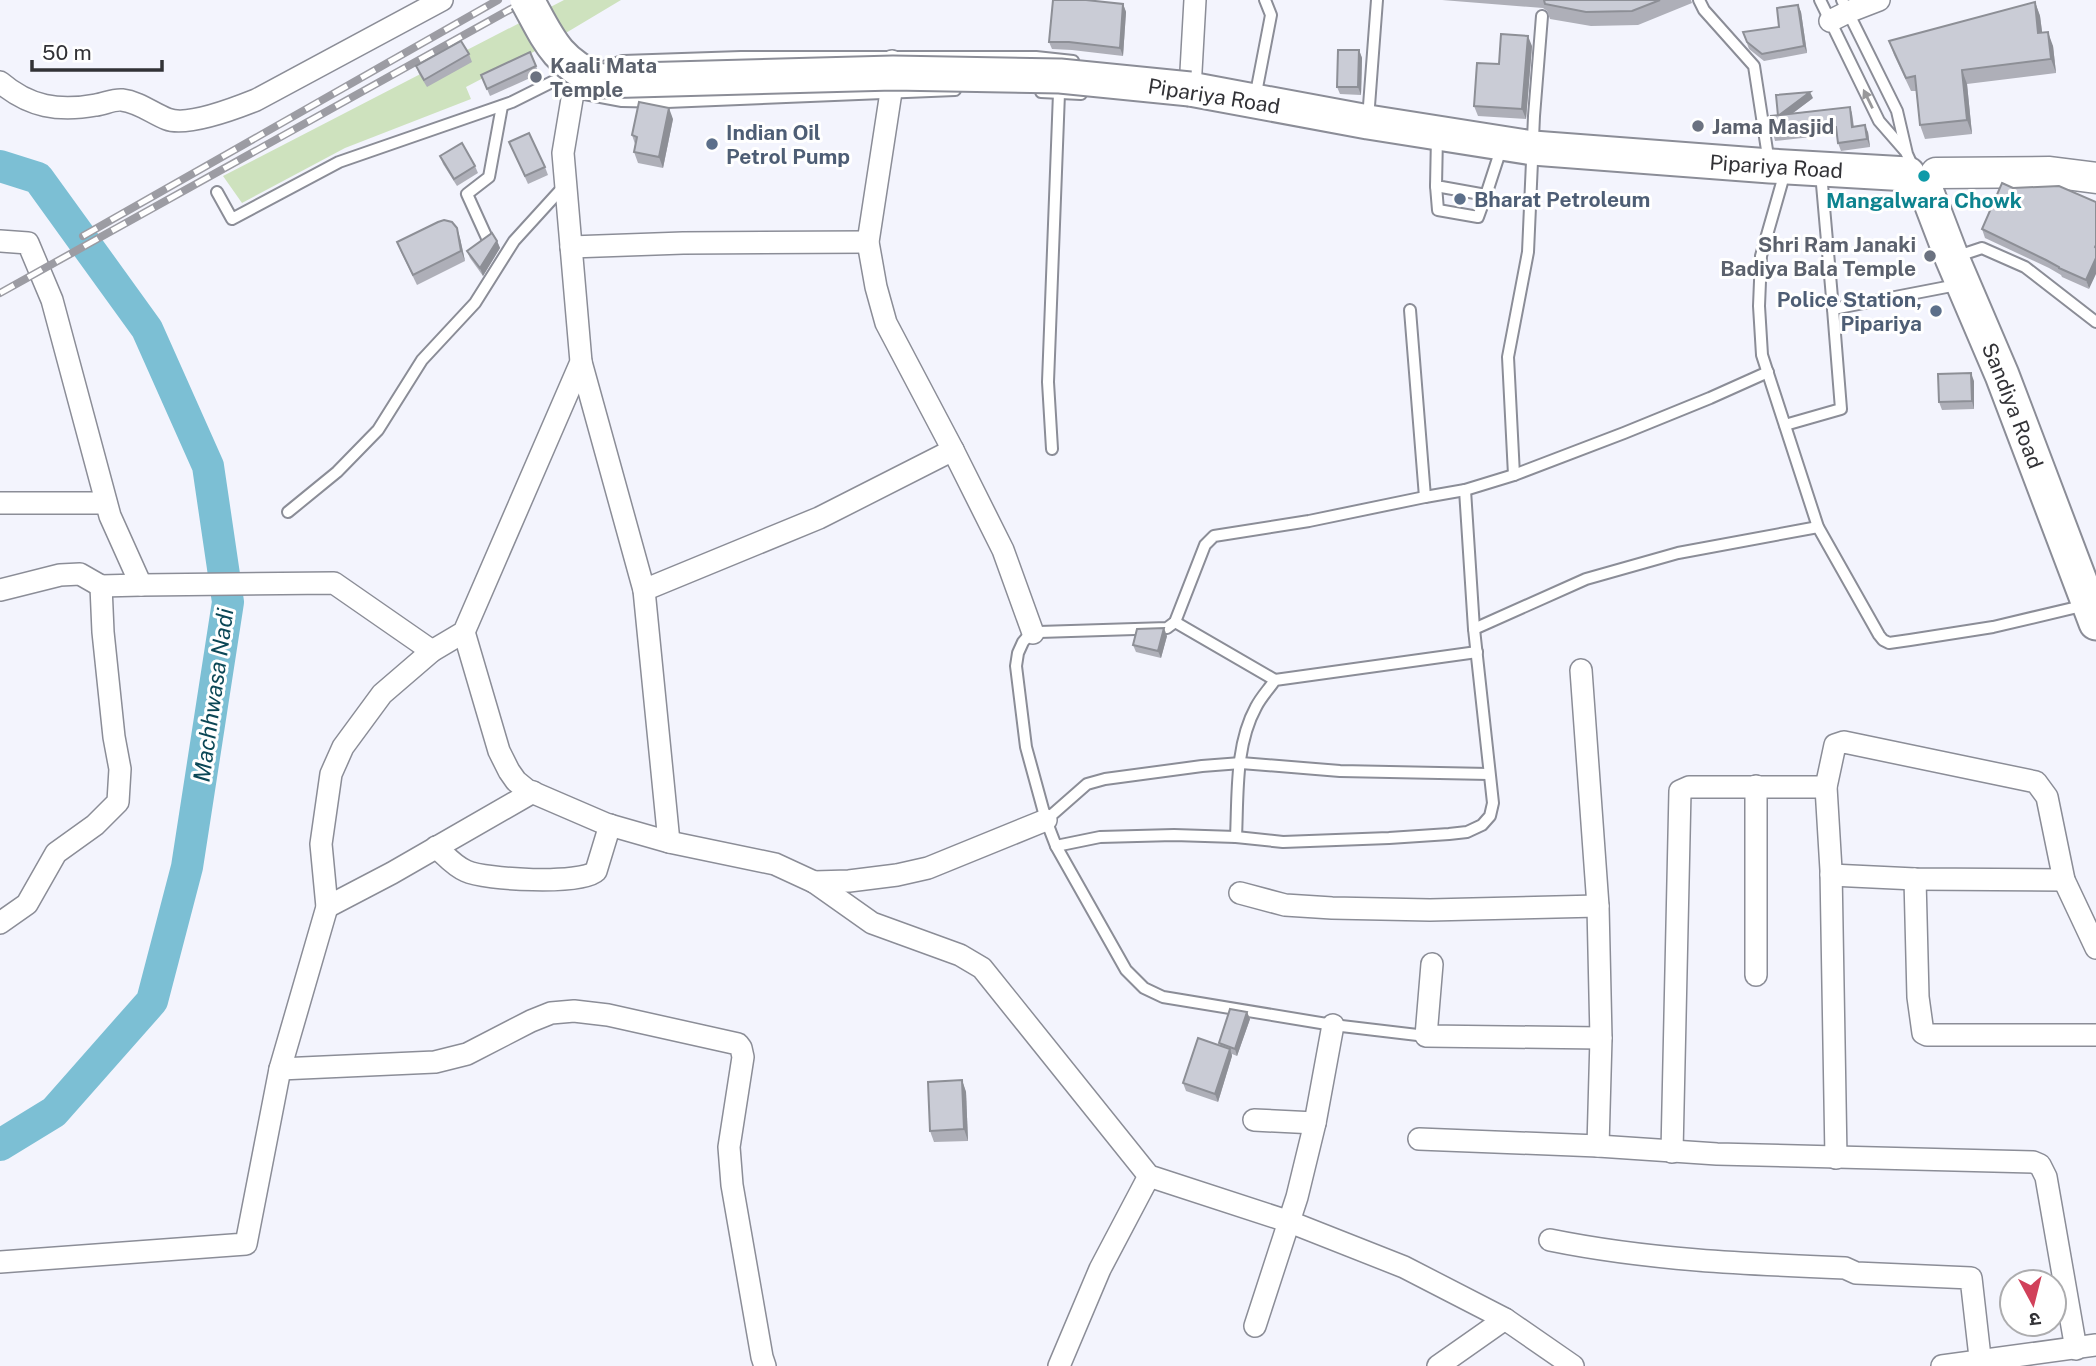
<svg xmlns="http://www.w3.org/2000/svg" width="2096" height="1366" viewBox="0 0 2096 1366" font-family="'Public Sans','Noto Sans Devanagari',sans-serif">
<rect width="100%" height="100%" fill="#f3f4fd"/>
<!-- green -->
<path fill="#cee2be" d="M564,0H621L539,49L466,87L471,99L345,148L242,203L223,176Z"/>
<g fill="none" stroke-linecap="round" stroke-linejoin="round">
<!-- river -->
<path stroke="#7cbfd4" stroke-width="32" d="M0,166L38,178L147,329L208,466L228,602L187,867L152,1001L54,1112L0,1145"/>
<defs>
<g id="lane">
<path d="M1699,0L1704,10L1754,66L1769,163"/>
<path d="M1820,0L1879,121L1906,152"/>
<path d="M1842,0L1897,111L1907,154L1912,165"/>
<path d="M600,68L623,61L741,57H1036L1073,61"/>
<path d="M574,92L622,101L667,102L955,90"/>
<path d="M1041,92L1081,94"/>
<path d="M1255,98L1271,15L1265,0"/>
<path d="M1368,119L1377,0"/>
<path d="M1437,136L1436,186L1486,195L1502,146"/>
<path d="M1785,172L1761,256L1759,306L1762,355L1818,527L1879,635L1883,640L1889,643L1910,640L1993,627L2086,605"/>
<path d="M1821,173L1833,309"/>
<path d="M1436,186L1438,210L1478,217L1486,195"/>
<path d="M217,192L232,219L339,162L512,102L554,81L575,75"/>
<path d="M487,238L467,194L489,177L502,106"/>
<path d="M1955,257L1982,248L2025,267L2096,322"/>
<path d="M1410,310L1425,497"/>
<path d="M1785,425L1841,409L1833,309L1957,285"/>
<path d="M1052,449L1048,382L1059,93"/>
<path d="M1514,475L1508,357L1528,252L1534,116L1542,16"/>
<path d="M288,512L337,472L378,430L422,360L475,303L514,241L565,185"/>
<path d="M1175,622L1275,680"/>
<path d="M1474,629L1586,579L1678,553L1818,527"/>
<path d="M1046,820L1087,784L1105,779L1202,766L1241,763L1340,771L1489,774"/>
<path d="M1236,837C1238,795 1235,745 1256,707C1261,697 1269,689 1275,680L1477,652"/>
<path d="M1056,846L1100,837L1174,835L1236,837L1283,842L1389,838L1449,834L1467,832L1482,825L1490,816L1493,803L1474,629L1465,490"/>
<path d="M1426,1036L1333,1025L1163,997L1144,988L1126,970L1056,846L1046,820L1026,747L1016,666L1018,653L1023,642L1029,635L1039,632L1167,628L1175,622L1205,545L1214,536L1309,521L1425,497L1465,490L1514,475L1624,433L1710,398L1768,372"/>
</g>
<g id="street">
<path d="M1830,21L1848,12L1879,0"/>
<path d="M892,61L891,92L868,242L876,287L886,323L953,450L1003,550L1033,633"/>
<path d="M0,82C29,107 59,112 96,105C104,104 114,99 122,100C139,102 152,113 167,119C187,127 236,108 256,100L442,0"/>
<path d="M1190,89L1195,0"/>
<path d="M0,241L28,243L52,300L110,516L141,585L334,583L432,651"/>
<path d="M571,247L683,243L868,242"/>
<path d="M581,362L644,590L669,842"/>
<path d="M0,503H106"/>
<path d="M0,590L60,575L80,574L101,586"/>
<path d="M644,590L819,518L953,450"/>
<path d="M464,632L499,751L509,771L516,781L527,790L606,824L669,842L775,864L814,882L872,923L960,955L982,968L1149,1176L1290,1222L1404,1267L1505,1319L1573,1366"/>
<path d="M1581,670L1598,906L1601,1038L1598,1146"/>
<path d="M436,847C445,855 454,866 466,871C485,880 582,885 596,871L610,825"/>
<path d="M1831,875L1915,879L2064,880"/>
<path d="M1915,879L1918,997L1923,1033L1927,1035H2096"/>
<path d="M814,882L849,881L897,875L928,868L1046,820"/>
<path d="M1240,893L1285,905L1332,908L1430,910L1598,906"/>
<path d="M327,907L392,873L533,792"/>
<path d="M0,923L27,904L56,853L95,825L118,802L120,769L114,737L103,632L101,586L141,585"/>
<path d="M1432,964L1426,1036L1601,1038"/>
<path d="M1756,975V786"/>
<path d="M280,1069L435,1062L467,1054L531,1021L551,1013L574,1011L608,1015L738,1044L741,1048L743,1057L729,1147L732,1185L762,1357L765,1366"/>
<path d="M1254,1120L1315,1123"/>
<path d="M1419,1139L1598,1146L1717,1154L2033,1162L2040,1165L2046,1177L2076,1349"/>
<path d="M1672,1152L1680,791L1689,787H1826"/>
<path d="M1836,1158L1831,870L1826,787L1835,745L1844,742L2036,782L2047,797L2064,880L2096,948"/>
<path d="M1550,1240C1648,1260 1746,1264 1845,1268L1856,1273L1971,1278L1981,1366"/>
<path d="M0,1262L246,1244L280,1069L327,907L321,844L331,774L343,747L382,694L432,651L464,632L581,362L563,153L576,75"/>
<path d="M1255,1326L1297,1197L1315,1123L1333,1025"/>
<path d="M1059,1366L1100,1269L1149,1176"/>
<path d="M1438,1366L1505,1319"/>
<path d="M1942,1366L2096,1345"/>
</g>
<path id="secondary" d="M1936,173L2050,172L2096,178"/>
<g id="primary">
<path id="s1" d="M1190,89L1368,122L1533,148L1770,166L1908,174C1908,185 1915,191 1926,190L1952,258L2002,375L2096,623"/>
</g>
</defs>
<!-- lane casing -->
<use href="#lane" stroke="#8b8d97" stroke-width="14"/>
<!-- street casing -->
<use href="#street" stroke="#8b8d97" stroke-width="24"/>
<!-- secondary casing -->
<use href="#secondary" stroke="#8b8d97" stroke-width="33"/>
<!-- primary casing -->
<use href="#primary" stroke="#8b8d97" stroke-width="37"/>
<!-- lane -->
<use href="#lane" stroke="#fff" stroke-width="10"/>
<!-- street -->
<use href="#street" stroke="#fff" stroke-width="21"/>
<!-- secondary -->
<use href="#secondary" stroke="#fff" stroke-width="30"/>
<!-- primary -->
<use href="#primary" stroke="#fff" stroke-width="33"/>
<defs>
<g id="rail">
<path d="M83,236L498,0"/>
<path d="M0,293L527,0"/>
</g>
</defs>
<!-- rail casing -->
<use href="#rail" stroke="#9c9ca3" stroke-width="8"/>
<!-- rail -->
<use href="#rail" stroke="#fff" stroke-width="5" stroke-dasharray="16" stroke-linecap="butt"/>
<defs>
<path id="primary-bridge" d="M527,0C549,40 555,60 599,81L893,73L1060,76L1190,89"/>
</defs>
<!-- primary-bridge casing -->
<use href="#primary-bridge" stroke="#8b8d97" stroke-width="37" stroke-linecap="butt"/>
<!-- primary-bridge -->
<use href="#primary-bridge" stroke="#fff" stroke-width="33"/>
</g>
<!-- wall -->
<g fill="#aeafb8">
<path d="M1442,0H1691L1692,3L1638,25L1591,26L1550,19L1547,11L1543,8Z"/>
<path d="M2035,2L2040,16L2042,32L2053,46L2056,73L1967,84L1972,134L1925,139L1920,125L1916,91H1911L1894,55L1889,41Z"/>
<path d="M1123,4L1126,12L1123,56L1072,50L1052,49L1049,42Z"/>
<path d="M1798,5L1801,12L1807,53L1764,61L1749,49L1743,32L1779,27Z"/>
<path d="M1532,46L1526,119L1478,116L1474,106L1499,64Z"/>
<path d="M1359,50L1362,58L1361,95L1340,94L1337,87Z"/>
<path d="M469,54L472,62L427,87L419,74L416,66Z"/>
<path d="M536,66L539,74L490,96L481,75Z"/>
<path d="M1813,98L1793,113L1850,107L1852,114L1854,126L1868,132L1870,147L1841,151L1838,143L1837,134L1775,141L1773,133L1778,115Z"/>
<path d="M673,119L663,168L638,163L634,152L635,144L632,135Z"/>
<path d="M509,142L545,167L548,175L528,184Z"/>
<path d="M440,156L475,166L478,173L457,186L443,164Z"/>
<path d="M2059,186L2089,289L2062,277L2061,275L2049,268L1985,238L1982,229L2013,188Z"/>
<path d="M460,238L465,261L417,285L401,252L397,242Z"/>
<path d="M497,241L500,248L483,276L470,258L467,251Z"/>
<path d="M1974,381V409L1942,410L1939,402Z"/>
<path d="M1167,636L1161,658L1136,652L1133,645Z"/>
<path d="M1247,1012L1250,1019L1237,1056L1232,1054V1056L1218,1102L1186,1091L1183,1083L1220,1046L1219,1043Z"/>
<path d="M962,1080L966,1092L968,1141L934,1142L930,1131Z"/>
</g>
<!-- shaded-wall -->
<g fill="#8d8f96">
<path d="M2035,2L2040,16L2044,47L2038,33Z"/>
<path d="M1123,4L1126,12L1123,56L1120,48Z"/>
<path d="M1798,5L1801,12L1807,53L1804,46Z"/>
<path d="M2048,32L2053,46L2056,73L2051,59Z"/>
<path d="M1528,36L1532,46L1526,119L1522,109Z"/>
<path d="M1359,50L1362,58L1361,95L1358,87Z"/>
<path d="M1962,70L1967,84L1972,134L1967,120Z"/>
<path d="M1810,92L1813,98L1781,122L1778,116Z"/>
<path d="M1850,107L1852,114L1854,134L1852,127Z"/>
<path d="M669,108L673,119L663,168L659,157Z"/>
<path d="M1865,125L1868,132L1870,147L1867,139Z"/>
<path d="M457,228L460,238L465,261L461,251Z"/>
<path d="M497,241L500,248L483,276L480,268Z"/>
<path d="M2096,258V274L2089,289L2086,280Z"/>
<path d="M1971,373L1974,381V409L1972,401Z"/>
<path d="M1164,628L1167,636L1161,658L1158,651Z"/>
<path d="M1247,1012L1250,1019L1237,1056L1235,1049Z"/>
<path d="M1230,1049L1232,1056L1218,1102L1215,1094Z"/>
<path d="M962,1080L966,1092L968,1141L964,1129Z"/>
</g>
<!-- building -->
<g fill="#caccd6" stroke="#8d8f96" stroke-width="2">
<path d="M1053,0H1086L1123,4L1120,48L1069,42H1049Z"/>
<path d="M1544,0H1660L1632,11L1586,12L1545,4Z"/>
<path d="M2035,2L2038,33L2048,32L2051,59L1962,70L1967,120L1920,125L1915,76L1906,78L1889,41Z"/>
<path d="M1798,5L1804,46L1762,54L1747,42L1743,32L1779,27L1777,8Z"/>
<path d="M1501,34L1528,36L1522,109L1474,106L1477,63L1499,64Z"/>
<path d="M461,41L469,54L424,80L416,66Z"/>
<path d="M1338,50H1359L1358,87H1337Z"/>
<path d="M530,52L536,66L487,89L481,75Z"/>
<path d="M1810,92L1778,116L1776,95Z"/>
<path d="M639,102L669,108L659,157L634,152L637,137L632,135Z"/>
<path d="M1850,107L1852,127L1865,125L1867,139L1838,143L1836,127L1773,133L1771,116Z"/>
<path d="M529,133L545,167L525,176L509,142Z"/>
<path d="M462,143L475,166L454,179L440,156Z"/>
<path d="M2002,183L2013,188L2059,186L2096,202V245L2095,247L2096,248V258L2086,280L2059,268V267L2046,260L1982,229Z"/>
<path d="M444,220L452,222L457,228L461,251L413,275L397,242L438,222Z"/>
<path d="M492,233L497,241L480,268L467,251Z"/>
<path d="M1971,373L1972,401L1939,402L1938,374Z"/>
<path d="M1164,628L1158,651L1133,645L1137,629Z"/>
<path d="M1230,1009L1247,1012L1235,1049L1219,1043Z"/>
<path d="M1198,1038L1230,1049L1215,1094L1183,1083Z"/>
<path d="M962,1080L964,1129L930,1131L928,1082Z"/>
</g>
<!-- one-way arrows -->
<defs><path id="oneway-solid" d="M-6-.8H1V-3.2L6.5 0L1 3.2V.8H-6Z" transform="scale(1.75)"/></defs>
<use fill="#98989a" href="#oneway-solid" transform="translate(1868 99) rotate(-116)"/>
<!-- markers -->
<g fill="#6b7280" stroke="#fff" stroke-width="2.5">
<circle cx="536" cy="77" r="7"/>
<circle cx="1698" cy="126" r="7"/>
<circle cx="1930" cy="256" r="7"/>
</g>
<g fill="#5c6f8a" stroke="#fff" stroke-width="2.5">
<circle cx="712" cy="144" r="7"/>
<circle cx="1460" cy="199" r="7"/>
<circle cx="1936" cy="311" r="7"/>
</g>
<circle fill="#0f9aa8" stroke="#fff" stroke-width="2.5" cx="1924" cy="176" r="7"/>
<g text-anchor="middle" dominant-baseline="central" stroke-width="6" stroke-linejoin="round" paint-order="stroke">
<!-- worship labels -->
<g font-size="21" font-weight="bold" fill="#5b616d" stroke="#fff" text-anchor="start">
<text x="550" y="65">Kaali Mata<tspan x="550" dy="24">Temple</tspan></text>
<text x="1712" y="126">Jama Masjid</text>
<text x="1916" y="244" text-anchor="end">Shri Ram Janaki<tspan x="1916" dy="24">Badiya Bala Temple</tspan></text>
</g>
<!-- street labels -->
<g font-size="21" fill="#323236" stroke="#fff">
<text transform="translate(1214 96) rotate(9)">Pipariya Road</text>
<text stroke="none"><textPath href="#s1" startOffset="592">Pipariya Road</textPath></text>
<text stroke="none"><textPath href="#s1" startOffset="984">Sandiya Road</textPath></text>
</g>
<!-- service labels -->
<g font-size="21" font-weight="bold" fill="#4e5e75" stroke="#fff" text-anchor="start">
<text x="726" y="132">Indian Oil<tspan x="726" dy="24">Petrol Pump</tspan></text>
<text x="1474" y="199">Bharat Petroleum</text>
<text x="1922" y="299" text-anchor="end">Police Station,<tspan x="1922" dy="24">Pipariya</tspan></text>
</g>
<!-- culture labels -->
<g font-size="21" font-weight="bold" fill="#0d838f" stroke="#fff">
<text x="1924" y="200">Mangalwara Chowk</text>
</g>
<!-- water labels -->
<g font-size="23" font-style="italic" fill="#0b4756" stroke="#fff">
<text transform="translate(213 695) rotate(-82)">Machhwasa Nadi</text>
</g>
</g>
<!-- north arrow -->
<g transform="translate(2033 1303) rotate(173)"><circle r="33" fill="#ffffff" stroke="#adadaf" stroke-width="2"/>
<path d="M0-5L12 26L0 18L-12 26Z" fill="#d1415a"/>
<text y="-10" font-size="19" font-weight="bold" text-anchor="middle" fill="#323236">उ</text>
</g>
<!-- scale -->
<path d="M32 60v10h130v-10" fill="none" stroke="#323236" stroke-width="3.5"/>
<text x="42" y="60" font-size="21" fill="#323236" stroke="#ffffff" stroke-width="5" paint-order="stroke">50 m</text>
</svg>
